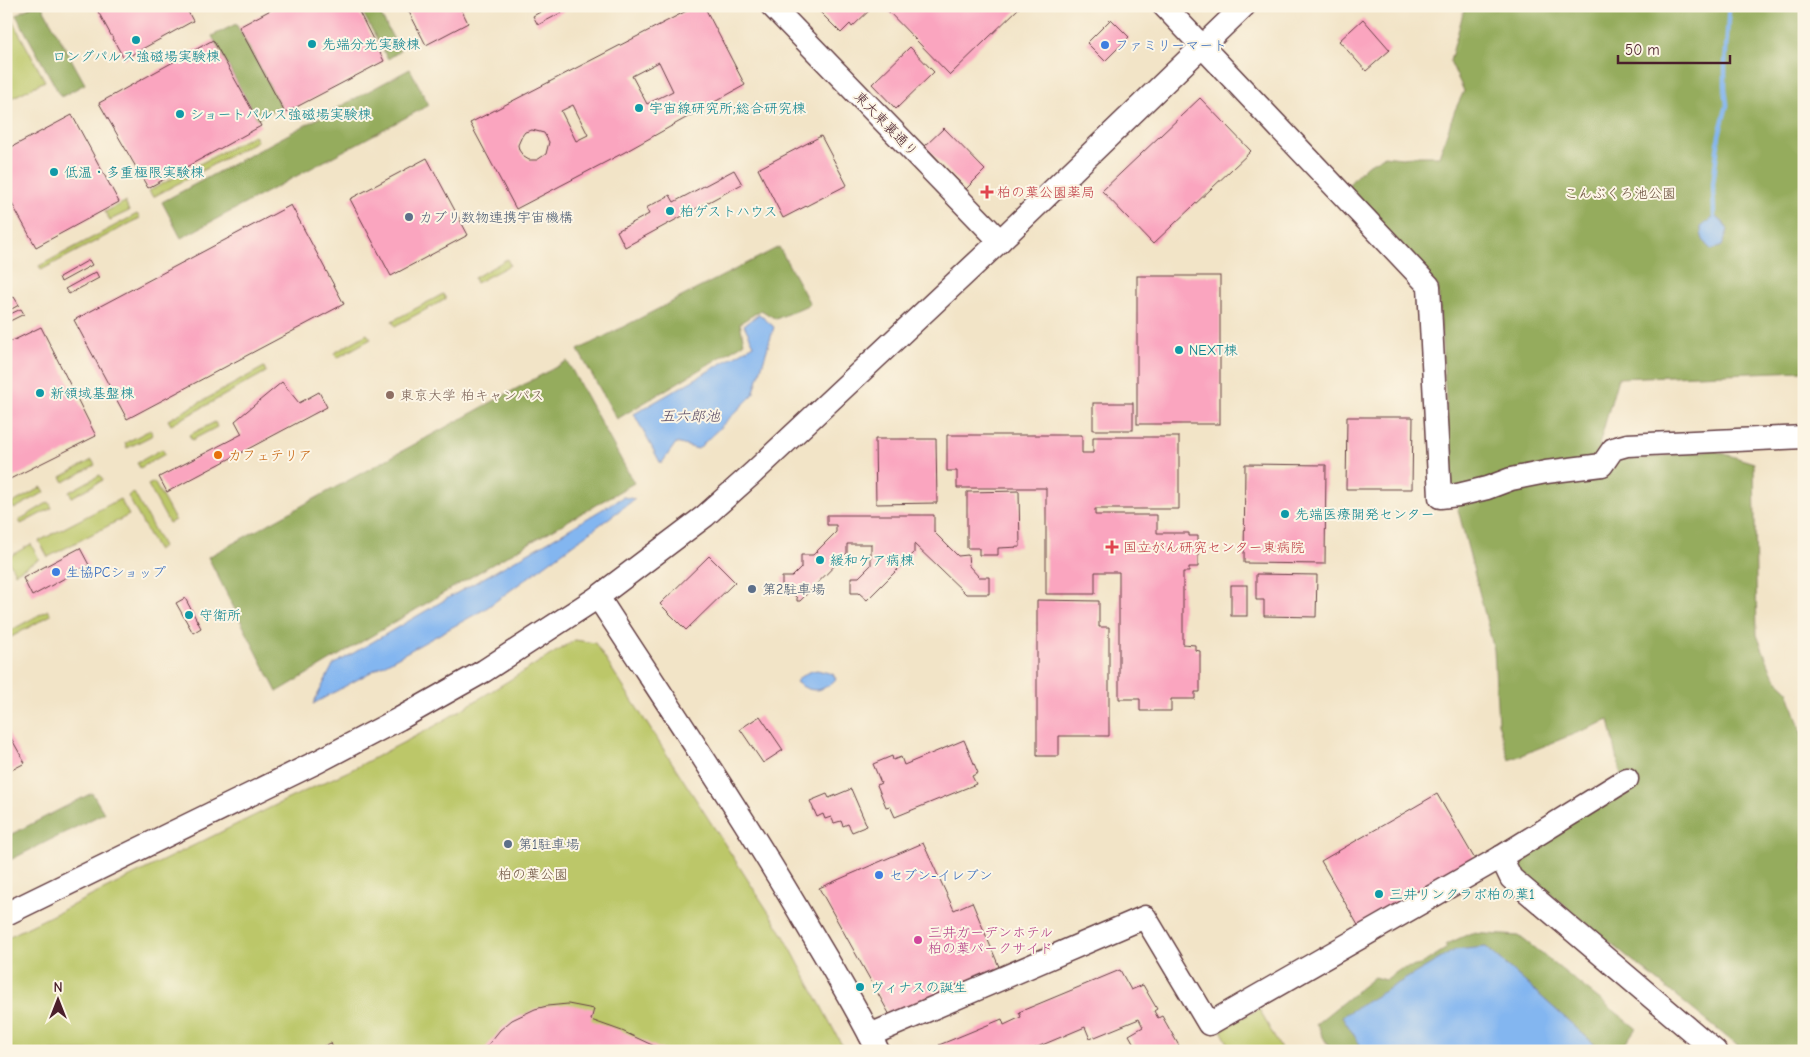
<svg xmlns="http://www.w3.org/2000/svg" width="1810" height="1057" viewBox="0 0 1810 1057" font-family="'Comic Neue','Klee One',sans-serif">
<rect width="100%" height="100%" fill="#fcf5e5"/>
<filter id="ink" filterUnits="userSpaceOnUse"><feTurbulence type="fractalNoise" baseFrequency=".02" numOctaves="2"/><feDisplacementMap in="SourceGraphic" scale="10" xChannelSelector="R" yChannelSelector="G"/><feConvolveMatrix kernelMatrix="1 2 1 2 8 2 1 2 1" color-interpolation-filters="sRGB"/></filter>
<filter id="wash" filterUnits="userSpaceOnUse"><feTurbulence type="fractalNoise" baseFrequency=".0096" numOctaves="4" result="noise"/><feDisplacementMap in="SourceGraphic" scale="20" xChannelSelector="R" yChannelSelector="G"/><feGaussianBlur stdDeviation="1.12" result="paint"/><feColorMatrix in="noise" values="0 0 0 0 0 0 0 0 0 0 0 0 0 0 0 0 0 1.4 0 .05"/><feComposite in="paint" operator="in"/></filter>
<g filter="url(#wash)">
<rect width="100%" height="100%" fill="#f2e4c7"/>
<!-- green -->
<g fill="#bcc769" stroke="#83734a">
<path d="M6,9L45,81L6,101Z"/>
<path d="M254,135L257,141L153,197L149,191Z"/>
<path d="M125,202L129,211L110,220L105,212Z"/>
<path d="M137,214L140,218L41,270L39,266Z"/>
<path d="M507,259L510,265L476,283L474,278Z"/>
<path d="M443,294L446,299L395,326L392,321Z"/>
<path d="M367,334L371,339L337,358L334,353Z"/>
<path d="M264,367L266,372L171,425L168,420Z"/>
<path d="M215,422L217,427L192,440L189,435Z"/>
<path d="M150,430L153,435L127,448L125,443Z"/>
<path d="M162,449L165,454L140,468L137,463Z"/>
<path d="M92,460L95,465L64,482L61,477Z"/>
<path d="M100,475L103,480L72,497L69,492Z"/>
<path d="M154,482L175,520L169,523L148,485Z"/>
<path d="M42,487L45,492L14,509L11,504Z"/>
<path d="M134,493L163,546L157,550L128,496Z"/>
<path d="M120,499L129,515L48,557L39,541Z"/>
<path d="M49,502L52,508L21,524L19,520Z"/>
<path d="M31,544L39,559L15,573L7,558Z"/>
<path d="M48,610L51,615L6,640V633Z"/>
<path d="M575,640L595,643L784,936L845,1051H6V938L290,798L351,770L433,727Z"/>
<path d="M1259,1009L1282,1051H1232L1221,1030Z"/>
</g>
<!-- forest -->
<g fill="#95ac5d" stroke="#706644">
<path d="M32,6H42L85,84L61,97L16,15Z"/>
<path d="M359,6H376L400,51L388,59Z"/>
<path d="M1465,6H1804V371L1618,378L1599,445L1615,460L1657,457L1712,450L1754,463L1757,635L1774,677L1788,690L1804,741V1051H1744L1522,871L1517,856L1621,775L1609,720L1509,760L1498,723L1494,650L1452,486L1438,286L1347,192L1349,184L1366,166L1384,156L1402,158L1419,156H1439L1455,110L1464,91L1450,61Z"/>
<path d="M236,24L281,106L257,119L212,36Z"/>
<path d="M410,69L429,105L181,238L162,202Z"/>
<path d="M779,247L810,304L776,319L761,310L740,323L744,343L617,419L578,350Z"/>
<path d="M567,361L634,483L491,565L277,692L208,557Z"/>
<path d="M92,793L104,813L6,862V837Z"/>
<path d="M1471,933L1519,936L1636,1028L1620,1051H1602L1486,947L1342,1016L1364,1051H1331L1316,1024L1374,977L1385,980L1401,969L1420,965L1447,948L1445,945Z"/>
</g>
<!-- water -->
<g fill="#83b6f0" stroke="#666a8e">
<path d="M1714,216L1723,222L1728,230L1722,246L1712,250C1703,243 1701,237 1701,227Z"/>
<path d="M759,314L774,327L753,395L698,449L676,443L661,464L634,414L754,345L744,325Z"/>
<path d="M623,497L635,499L485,609L313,704L333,665L448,598L549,541Z"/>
<path d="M817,670L833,674L836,679C823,692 811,694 796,682C802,674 808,672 817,670Z"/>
<path d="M1486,947L1602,1051H1364L1342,1016L1455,950Z"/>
</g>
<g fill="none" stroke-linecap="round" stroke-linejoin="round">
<!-- stream -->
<path stroke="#83b6f0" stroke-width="4.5" d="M1714,216L1713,184L1719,135L1727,105L1725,88V65L1729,6"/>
</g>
<g id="blocks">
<!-- building -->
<g fill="#faa5bf" fill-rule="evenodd">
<path d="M95,6H185L193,21L124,59Z"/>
<path d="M278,6H356L384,61L285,113L239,27Z"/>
<path d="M406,6H467L461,9L468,23L426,45Z"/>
<path d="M551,6H574L538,25L533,16Z"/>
<path d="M696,6H704L745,85L625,152L516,209L470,123ZM659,62L673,91L647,104L632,76ZM573,105L588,135L576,141L561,111ZM532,130L544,133L549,142L546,154L537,160H529L524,157L519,150L518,145L522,136L525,132Z"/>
<path d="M814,6H874L852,27L850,24L841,33Z"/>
<path d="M883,6H1021L950,75Z"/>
<path d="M1111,19L1129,37L1105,61L1087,43Z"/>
<path d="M1363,19L1390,50L1366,71L1339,41Z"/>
<path d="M213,40L261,126L148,188L99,103Z"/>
<path d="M910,47L934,72L896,109L872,84Z"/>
<path d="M1200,98L1251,151L1153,244L1102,191Z"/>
<path d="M72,115L119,202L36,247L6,193V150Z"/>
<path d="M944,128L985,170L966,189L925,146Z"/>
<path d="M821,136L847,185L783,218L758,169Z"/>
<path d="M427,158L468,235L391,276L350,199Z"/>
<path d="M734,170L742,184L625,247L617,231L649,214L646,208L670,195L674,202Z"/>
<path d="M291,205L344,304L127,419L74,320Z"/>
<path d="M89,260L92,265L61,282L59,277Z"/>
<path d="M96,272L99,278L69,294L65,289Z"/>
<rect x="1137" y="276" width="83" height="148"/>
<path d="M14,297L19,305L6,312V301Z"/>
<path d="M21,309L24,314L6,323V316Z"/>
<path d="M41,327L96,436L6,481V344Z"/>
<path d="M282,382L299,403L319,392L327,407L167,492L159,477L242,434L235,421Z"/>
<rect x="1093" y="403" width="40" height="27"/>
<path d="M1347,417H1413L1412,489H1346Z"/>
<path d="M947,435H1082V453H1093V437H1179V509H1095V515H1157V533H1189V536H1198V567H1189V572H1183V644L1195,645V650L1200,651V692H1195V699H1171V711H1140V699H1119V572H1095V594H1046V488H957V471H947Z"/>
<path d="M875,439H936L937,503L876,504Z"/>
<path d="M1245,464L1326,465L1325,564L1244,563Z"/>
<path d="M1019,491L1020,547L998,548V555H979V548H967V492Z"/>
<path d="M827,515H934V532L958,556L968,555L969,566L979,577H989V594H966L914,544V553L867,600L859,593H851V577H859L871,565V544H847V553L800,601H797V598L791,592H782V577H792L801,568V555H813L836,532V525H827Z"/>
<path d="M80,548L89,565L32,596L23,578Z"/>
<path d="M709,556L735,582L686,630L660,604Z"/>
<path d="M1256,574L1317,575L1316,617L1264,616V600H1256Z"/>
<rect x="1231" y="585" width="16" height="31"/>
<path d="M185,598L201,628L193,633L176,603Z"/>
<path d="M1037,600L1099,601V627H1109V736H1059V756H1037Z"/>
<path d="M760,716L783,750L763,763L740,729Z"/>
<path d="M6,729L25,763L6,773Z"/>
<path d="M964,740L978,773L972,776L976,784L895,817L890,806L886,807L877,785L881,783L873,764L892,756L893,760L901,757L904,765Z"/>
<path d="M851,789L867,826L852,832L848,824L843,826L841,821L834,823L831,817L825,819L823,814L817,817L810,801L827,794L829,798Z"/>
<path d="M1437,794L1476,861L1359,927L1321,861Z"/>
<path d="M923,843L954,910L972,902L1000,969L891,1017L819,888Z"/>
<path d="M1120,970L1131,990L1143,985L1157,1009L1154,1011L1158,1018L1162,1016L1182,1051H1138L1129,1035L1143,1027L1139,1019L1090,1039L1085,1027L1035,1048L1036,1051H942L939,1045L1002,1019L1004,1025L1021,1017L1019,1012Z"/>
<path d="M568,1004L594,1009L591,1020L622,1031L665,1051H483L500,1030L512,1020L535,1009L547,1006Z"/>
<path d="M331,1043L334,1051H324L322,1047Z"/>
</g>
</g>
</g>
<g filter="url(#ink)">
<use href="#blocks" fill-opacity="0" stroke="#633d42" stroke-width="1"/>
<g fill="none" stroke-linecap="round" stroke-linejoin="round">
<defs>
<g id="minor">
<path d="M772,6L1000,241"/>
<path d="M1164,6L1429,286L1440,497L1458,495L1487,488L1511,479L1546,472L1602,465L1613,449L1627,445L1804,437"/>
<path d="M598,597C670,708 745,818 811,932C834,971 858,1010 878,1051"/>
<path d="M1501,857L1511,878L1715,1051"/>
<path d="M6,914L319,761L399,719L484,671L598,597L705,516L753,473L1000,241L1244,6"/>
<path d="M870,1035L1145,917L1209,1024L1501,857L1627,779"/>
</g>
</defs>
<!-- minor casing -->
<use href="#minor" stroke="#633d42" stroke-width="25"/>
<!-- minor -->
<use href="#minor" stroke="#fff" stroke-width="22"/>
</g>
</g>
<!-- markers -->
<g fill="#0f9aa8" stroke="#fcf5e5" stroke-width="2">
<circle cx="136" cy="40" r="5"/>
<circle cx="312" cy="44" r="5"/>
<circle cx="639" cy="108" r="5"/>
<circle cx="180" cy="114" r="5"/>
<circle cx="54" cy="172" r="5"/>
<circle cx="670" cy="211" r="5"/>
<circle cx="1179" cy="350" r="5"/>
<circle cx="40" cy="393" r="5"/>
<circle cx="1285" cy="514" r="5"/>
<circle cx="820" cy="560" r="5"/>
<circle cx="189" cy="615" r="5"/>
<circle cx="1379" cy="894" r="5"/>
<circle cx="860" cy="987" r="5"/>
</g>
<g fill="#3f7fe0" stroke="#fcf5e5" stroke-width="2">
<circle cx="1105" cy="45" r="5"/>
<circle cx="56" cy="572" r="5"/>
<circle cx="879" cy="875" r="5"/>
</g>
<g fill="#e0444e" stroke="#fcf5e5" stroke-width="2">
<path d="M984.5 184.5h5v5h5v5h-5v5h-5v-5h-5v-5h5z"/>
<path d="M1109.5 539.5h5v5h5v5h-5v5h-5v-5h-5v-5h5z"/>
</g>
<g fill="#5c6f8a" stroke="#fcf5e5" stroke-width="2">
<circle cx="409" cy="217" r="5"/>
<circle cx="752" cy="589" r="5"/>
<circle cx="508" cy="844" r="5"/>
</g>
<circle fill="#8d6e63" stroke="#fcf5e5" stroke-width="2" cx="390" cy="395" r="5"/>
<circle fill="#e8710a" stroke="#fcf5e5" stroke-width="2" cx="218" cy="455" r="5"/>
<circle fill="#d1479c" stroke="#fcf5e5" stroke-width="2" cx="918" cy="940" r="5"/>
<g text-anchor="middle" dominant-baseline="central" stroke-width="4" stroke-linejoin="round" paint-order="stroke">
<!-- culture labels -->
<g font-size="14" fill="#0d838f" stroke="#fcf5e5" text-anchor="start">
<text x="322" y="44">先端分光実験棟</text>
<text x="136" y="56" text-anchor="middle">ロングパルス強磁場実験棟</text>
<text x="649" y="108">宇宙線研究所;総合研究棟</text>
<text x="190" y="114">ショートパルス強磁場実験棟</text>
<text x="64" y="172">低温・多重極限実験棟</text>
<text x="680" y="211">柏ゲストハウス</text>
<text x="1189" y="350">NEXT棟</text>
<text x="50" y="393">新領域基盤棟</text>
<text x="1295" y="514">先端医療開発センター</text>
<text x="830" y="560">緩和ケア病棟</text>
<text x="199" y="615">守衛所</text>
<text x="1389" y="894">三井リンクラボ柏の葉1</text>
<text x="870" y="987">ヴィナスの誕生</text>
</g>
<!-- shop labels -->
<g font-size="14" fill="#366cbe" stroke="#fcf5e5" text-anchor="start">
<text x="1115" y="45">ファミリーマート</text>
<text x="66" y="572">生協PCショップ</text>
<text x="889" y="875">セブン-イレブン</text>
</g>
<!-- street labels -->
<g font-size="14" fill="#4a1f2b" stroke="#fcf5e5">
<text transform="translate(886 124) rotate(46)">東大東裏通り</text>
</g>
<!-- health labels -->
<g font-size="14" fill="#be3a42" stroke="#fcf5e5" text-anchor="start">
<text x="997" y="192">柏の葉公園薬局</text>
<text x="1123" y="547">国立がん研究センター東病院</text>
</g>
<!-- park labels -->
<g font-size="14" fill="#6c513e" stroke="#fcf5e5">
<text x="1620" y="193">こんぶくろ池公園</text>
<text x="533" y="874">柏の葉公園</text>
</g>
<!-- service labels -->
<g font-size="14" fill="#4e5e75" stroke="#fcf5e5" text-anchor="start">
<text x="419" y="217">カブリ数物連携宇宙機構</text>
<text x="762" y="589">第2駐車場</text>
<text x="518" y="844">第1駐車場</text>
</g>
<!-- education labels -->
<g font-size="14" fill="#785e54" stroke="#fcf5e5" text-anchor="start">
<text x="400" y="395">東京大学 柏キャンパス</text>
</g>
<!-- food labels -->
<g font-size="14" fill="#c56008" stroke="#fcf5e5" text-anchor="start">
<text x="228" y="455">カフェテリア</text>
</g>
<!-- hotel labels -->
<g font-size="14" fill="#b23c85" stroke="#fcf5e5" text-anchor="start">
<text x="928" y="932">三井ガーデンホテル<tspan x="928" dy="16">柏の葉パークサイド</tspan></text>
</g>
<!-- water labels -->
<g font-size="15" font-style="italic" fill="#5b4c66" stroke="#fcf5e5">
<text x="690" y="416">五六郎池</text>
</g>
</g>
<!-- margin -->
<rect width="1810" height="1057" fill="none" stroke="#fcf5e5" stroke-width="25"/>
<!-- north arrow -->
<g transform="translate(58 1000)" stroke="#fcf5e5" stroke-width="4" paint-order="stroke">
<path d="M0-4L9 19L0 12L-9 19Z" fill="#4a1f2b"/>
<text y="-8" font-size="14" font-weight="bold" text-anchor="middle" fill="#4a1f2b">N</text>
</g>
<!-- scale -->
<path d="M1618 55v8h112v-8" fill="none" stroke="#4a1f2b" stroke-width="2.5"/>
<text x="1625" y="55" font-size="15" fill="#4a1f2b" stroke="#fcf5e5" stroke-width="4" paint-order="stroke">50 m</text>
</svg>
